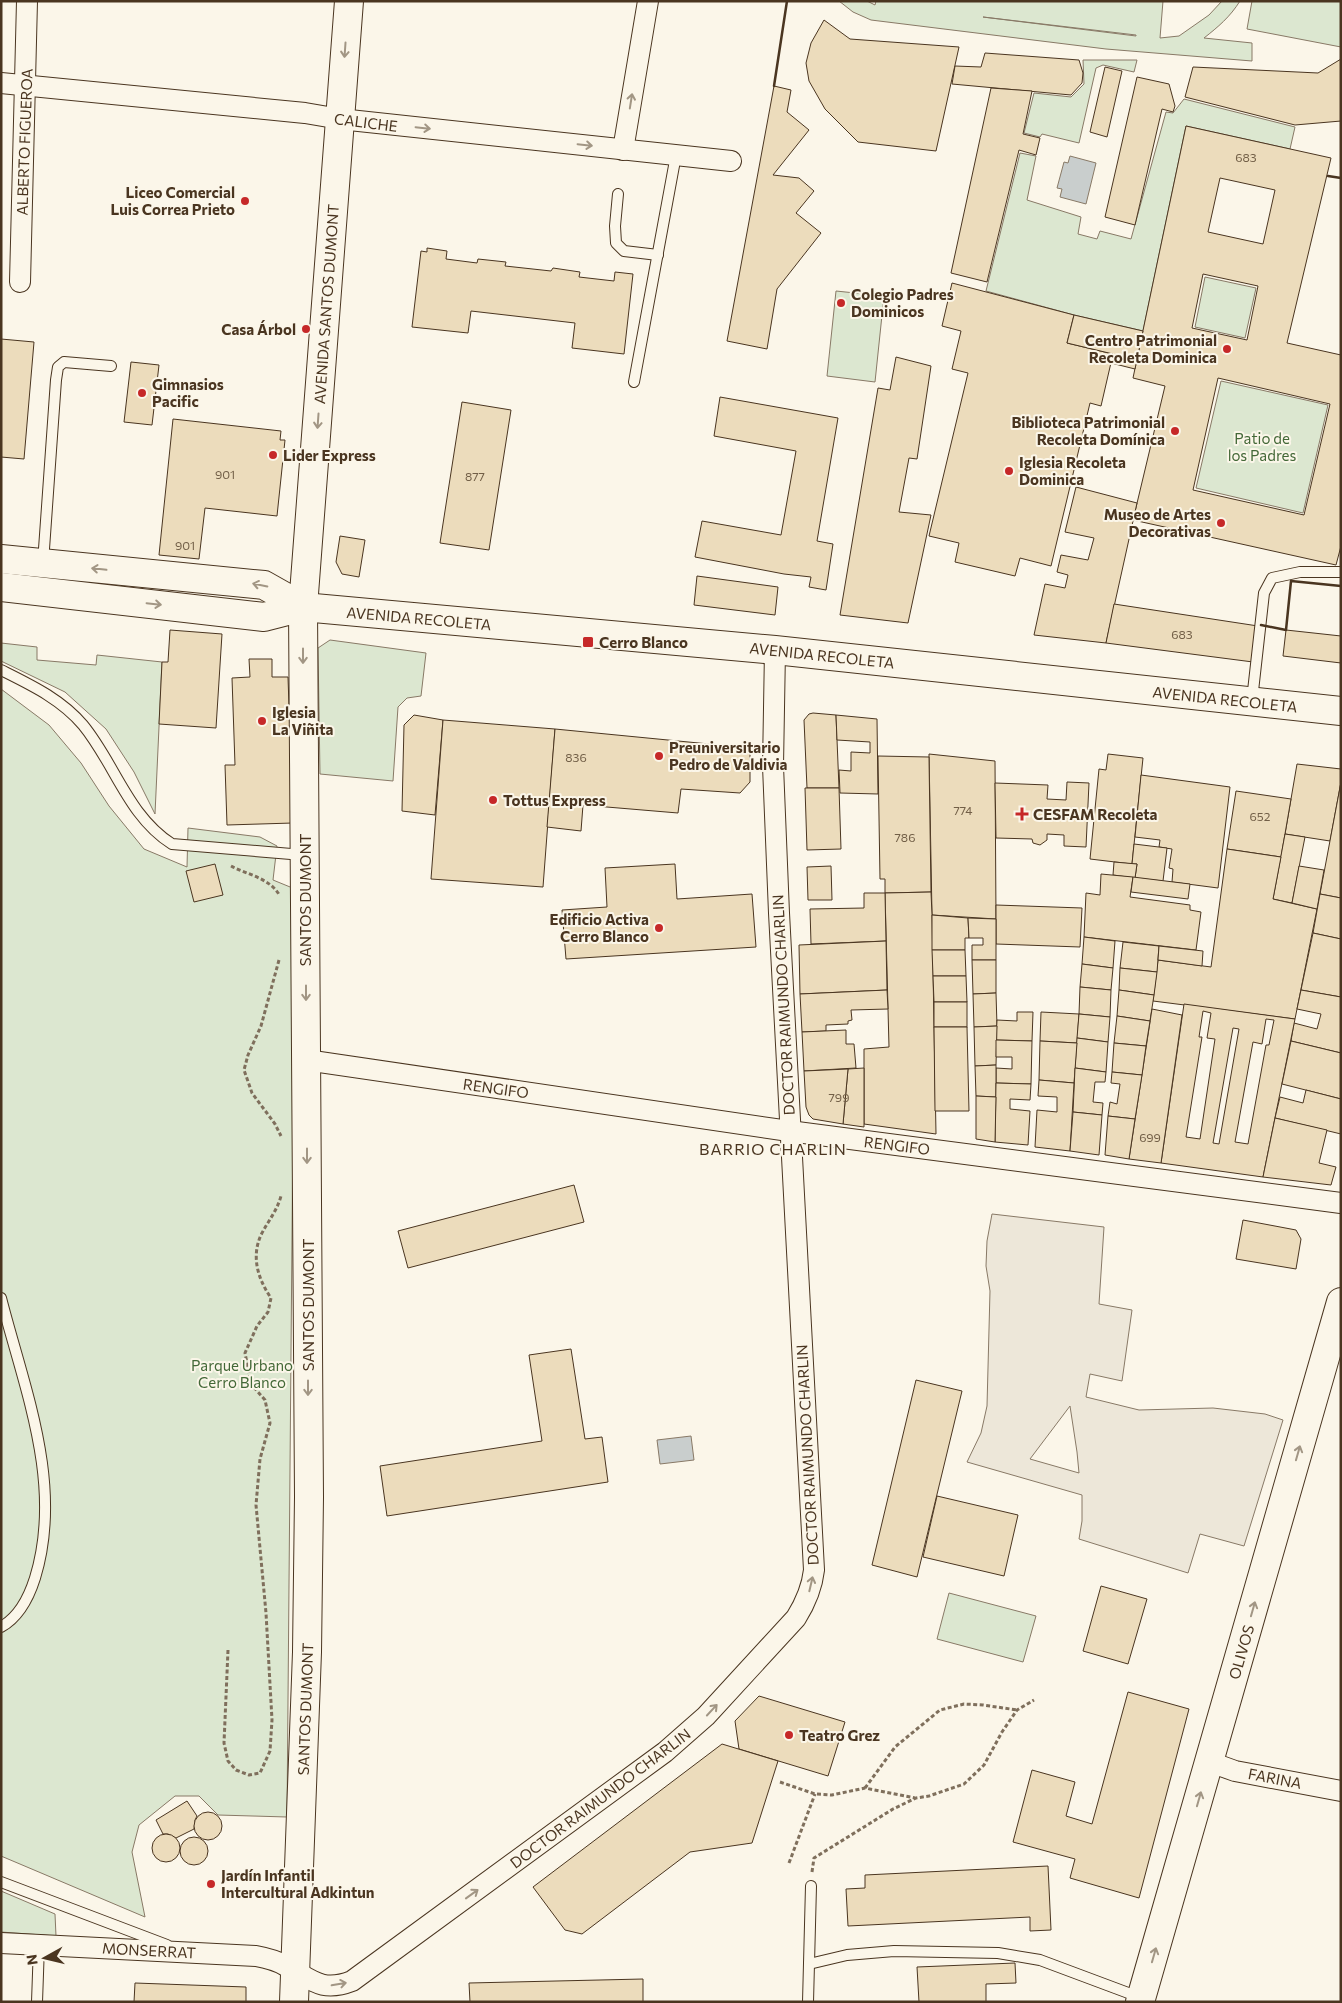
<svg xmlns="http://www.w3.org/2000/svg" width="1342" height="2003" viewBox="0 0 1342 2003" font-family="Commissioner,sans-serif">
<rect width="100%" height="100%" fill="#fbf6e9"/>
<!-- green -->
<g fill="#dce7d0" stroke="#887966" fill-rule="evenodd">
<path d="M839,1H867L875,5L876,1H1163L1160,38L1179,36L1209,15L1222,1H1240C1230,17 1218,27 1204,38L1252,43V61L1106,49L871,20L853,12ZM983,17L1136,35V36Z"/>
<path d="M1252,1H1341V47L1247,29Z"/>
<path d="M1083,60H1137L1134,72L1103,65L1096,68L1079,143L1042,134L1040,137L1024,133L1034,93L1071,97L1084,84Z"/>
<path d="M1184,99L1295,127L1290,149L1186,126L1143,331L1074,315L986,291L1020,153L1036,156L1027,200L1081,217L1078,234L1097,239L1100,231L1131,239L1166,112L1173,113Z"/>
<path d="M1205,277L1256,288L1245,338L1195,327Z"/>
<path d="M836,291L884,296L875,382L827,376Z"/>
<path d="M1221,381L1328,405L1303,513L1196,488Z"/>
<path d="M330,640L426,653L421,696L407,698L398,707L393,781L320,774L318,648Z"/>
<path d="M1,643L37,647V660L96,665L97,655L162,662L155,814L134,772L106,729L65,692L1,661Z"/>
<path d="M1,689L49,725L81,763L109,806L144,849L187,867L188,828L260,837L277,846L273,880L295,889L287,1817L218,1815L199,1796H175L139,1825L132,1852L145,1917L1,1856Z"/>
<path d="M949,1593L1036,1616L1023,1662L937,1639Z"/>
<path d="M1,1891L55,1914L56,1936L1,1932Z"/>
</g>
<!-- parking -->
<path fill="#ede7d9" stroke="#887966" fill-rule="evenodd" d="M992,1214L1104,1227L1099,1304L1132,1310L1122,1381L1090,1374L1086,1397L1139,1410L1213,1408L1265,1414L1283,1420L1244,1546L1200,1534L1188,1573L1079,1539L1082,1521V1495L967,1462L981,1433L987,1406L990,1291L986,1266L987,1241ZM1070,1406L1077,1452L1079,1473L1030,1459Z"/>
<!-- water -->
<g fill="#c9cecd" stroke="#887966">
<path d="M1070,156L1096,163L1086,204L1060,197L1062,189L1057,188L1064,162L1068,163Z"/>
<path d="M691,1436L694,1460L660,1464L657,1440Z"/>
</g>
<!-- building -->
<g fill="#ecdcbc" stroke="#4a3520" fill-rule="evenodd">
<path d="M824,20L850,39L959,47L936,151L858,142L825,109L809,81L806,63L811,43Z"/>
<path d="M985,53L1079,60L1083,73L1082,83L1071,95L952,84L955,66L981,67Z"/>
<path d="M1341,59V121L1295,125L1185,97L1193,67L1318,73Z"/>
<path d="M1105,67L1122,71L1107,137L1090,132Z"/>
<path d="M1137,77L1169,84L1175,106L1173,112L1162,109L1135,225L1105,217Z"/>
<path d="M774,86L791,90L787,112L809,130L773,175L799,178L814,191L796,213L821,233L777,289L767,349L727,341Z"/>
<path d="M991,88L1032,91L1023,134L1040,138L1036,155L1019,150L987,282L951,273Z"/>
<path d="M1186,126L1331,158L1287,343L1341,355V546L1336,565L1133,520L1165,386L1133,378ZM1220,178L1275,190L1263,244L1208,232ZM1203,274L1258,286L1247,340L1192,328ZM1218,378L1330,404L1304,515L1193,490Z"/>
<path d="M427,248L447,251L446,259L477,263L478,259L506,262L505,266L551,271L553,268L580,272L579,277L614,281L615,272L633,274L624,354L572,348L575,323L471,311L468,333L412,327L421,251L427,252Z"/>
<path d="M952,283L1074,315L1067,343L1113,354L1101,406L1090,403L1051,566L1020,558L1015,576L955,562L959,543L929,536L968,373L952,369L961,331L942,326Z"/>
<path d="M1074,315L1143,331L1135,369L1111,363L1113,354L1067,343Z"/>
<path d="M1,339L34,342L24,459L1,457Z"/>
<path d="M896,357L931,366L917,459L909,458L899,512L931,515L908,623L840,615L878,388L890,390Z"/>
<path d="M131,362L159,365L152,425L124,422Z"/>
<path d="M720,397L838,418L817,541L833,544L826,590L809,587L811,577L784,574L695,557L702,521L781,535L796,451L714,436Z"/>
<path d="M462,402L511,410L489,550L440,543Z"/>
<path d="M173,419L281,431L280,440H285L277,516L205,508L199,559L159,555Z"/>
<path d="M1076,487L1137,503L1106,643L1034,635L1045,584L1065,588L1068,575L1057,572L1061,555L1088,560L1094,538L1065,532Z"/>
<path d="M340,536L365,540L359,577L342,574L336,562Z"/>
<path d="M697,576L778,587L775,615L694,605Z"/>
<path d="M1114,604L1258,626L1253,662L1106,643Z"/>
<path d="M170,630L222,634L216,728L159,724L162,662H168Z"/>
<path d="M1286,630L1341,636V663L1283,656Z"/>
<path d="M249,659H272V677H288L293,823L227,825L225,765H235L232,678L250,677Z"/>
<path d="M813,713L836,715L839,788H807L804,720L809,714Z"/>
<path d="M414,715L443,720L435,815L402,811L404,725Z"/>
<path d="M836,715L877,719L878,794L840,793L839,770L851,771V752L870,753V742L837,740Z"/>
<path d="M443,720L555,729L543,887L431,879Z"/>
<path d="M555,729L750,748V782L740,793L681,789L678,813L583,805L581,831L547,827Z"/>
<path d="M929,754L995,761L996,919L932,915Z"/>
<path d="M1108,754L1143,758L1132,864L1090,859L1099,769L1106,770Z"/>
<path d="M878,756L929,757L931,892L885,893V879H880Z"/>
<path d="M1297,764L1341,769V782L1330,841L1285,834Z"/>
<path d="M1141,775L1230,787L1218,888L1172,882L1173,869L1169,868L1172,849L1159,847L1160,840L1135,837Z"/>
<path d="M1067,782L1089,783L1086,847L1064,846V835L1047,834V840L1040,845L1033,843L1032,839L996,838L995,783L1048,785L1047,799L1066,800Z"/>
<path d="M1341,782V898L1320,894Z"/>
<path d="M805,788H839L841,849L807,850Z"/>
<path d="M1236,791L1291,799L1281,857L1227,849Z"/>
<path d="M1285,834L1305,837L1292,903L1273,899Z"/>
<path d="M1134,844L1167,848L1163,881L1135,878L1137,864H1132Z"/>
<path d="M1227,849L1281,857L1273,899L1317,909L1295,1019L1153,1001L1158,960L1211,967Z"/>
<path d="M1114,862L1137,864L1135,878L1113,875Z"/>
<path d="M215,864L223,895L194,902L186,871Z"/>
<path d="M675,864L677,899L752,894L756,947L566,959L562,910L607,907L605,868Z"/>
<path d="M831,866L832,900H808L807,867Z"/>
<path d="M1299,866L1324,870L1317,909L1292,903Z"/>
<path d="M1101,874L1133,877L1130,897L1190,905V910L1201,912L1196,950L1084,937L1086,893L1100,895Z"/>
<path d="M1133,877L1190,884L1188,899L1131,892Z"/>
<path d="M931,892L932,915L936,1134L864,1124V1049L889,1047L885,893Z"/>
<path d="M864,893H885L886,941L811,944L810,909L864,908Z"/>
<path d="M1320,894L1341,898V939L1313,933Z"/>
<path d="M996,905L1082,908L1080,947L996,944Z"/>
<path d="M932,915L968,918L969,938H965V950H932Z"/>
<path d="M968,918L996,919V960H972V945H983V938H969Z"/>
<path d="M1313,933L1341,939V997L1301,990Z"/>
<path d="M1084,937L1115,941L1113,968L1082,964Z"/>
<path d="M886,941L887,990L800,994L799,945Z"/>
<path d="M1123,942L1159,946L1157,972L1120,968Z"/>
<path d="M1159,946L1203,951L1202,966L1158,960Z"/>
<path d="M932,950H965L966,976H933Z"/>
<path d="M972,960H996V993L973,994Z"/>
<path d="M1082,964L1113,968L1111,990L1080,987Z"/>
<path d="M1120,968L1157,972L1154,995L1119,990Z"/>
<path d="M933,976H966L967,1002H934Z"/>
<path d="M1080,987L1111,990L1110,1017L1079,1014Z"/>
<path d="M887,990L888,1009L851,1010L852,1020L848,1021V1024L826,1025V1031L802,1032L800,994Z"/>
<path d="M1119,990L1154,995L1150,1021L1117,1016Z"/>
<path d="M1301,990L1341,997V1053L1291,1041L1294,1023L1317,1029L1321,1014L1297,1009Z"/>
<path d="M996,993L997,1026L974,1027L973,994Z"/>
<rect x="934" y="1002" width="33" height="25"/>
<path d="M1184,1004L1295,1019L1263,1177L1161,1163ZM1203,1011L1211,1013L1207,1038L1215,1039L1200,1139L1186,1137L1202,1037H1199ZM1266,1019L1274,1020L1269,1045H1266L1248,1144L1235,1142L1253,1042L1262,1044ZM1233,1028L1239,1029L1219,1144L1213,1143Z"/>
<path d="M1152,1009L1182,1015L1161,1163L1129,1159Z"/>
<path d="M1017,1012H1033L1032,1041L996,1040L997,1020L1017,1021Z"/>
<path d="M1041,1012L1079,1014L1077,1043L1040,1041Z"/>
<path d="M1079,1014L1110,1017L1108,1042L1077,1038Z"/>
<path d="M1117,1016L1150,1021L1146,1046L1114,1043Z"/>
<path d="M997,1026L996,1065L975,1066L974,1027Z"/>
<path d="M934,1027H967L969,1111H935Z"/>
<path d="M846,1030V1044H854L856,1068L804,1071L802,1032Z"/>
<path d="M1077,1038L1108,1042L1106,1072L1075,1068Z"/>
<path d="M996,1040L1032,1041L1031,1084L996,1083V1068L1012,1069V1057H996Z"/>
<path d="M1040,1041L1077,1043L1074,1083L1039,1080Z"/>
<path d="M1291,1041L1341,1053V1099L1282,1084Z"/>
<path d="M1114,1043L1146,1046L1142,1075L1112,1072Z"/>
<path d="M996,1065V1097L976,1096L975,1066Z"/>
<path d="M864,1068V1127L843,1124L848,1069Z"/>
<path d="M1075,1068L1106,1072L1105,1082H1095L1093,1102L1103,1103L1102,1115L1073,1112Z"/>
<path d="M848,1069L843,1124L813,1119L809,1115L806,1107L804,1071Z"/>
<path d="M1112,1072L1142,1075L1135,1119L1108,1116L1110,1102L1117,1104L1120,1084L1111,1083Z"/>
<path d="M1039,1080L1074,1083L1070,1151L1035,1147L1037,1110L1057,1112V1097L1038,1096Z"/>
<path d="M996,1083L1031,1084L1030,1100L1010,1099V1109L1030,1111L1028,1145L995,1142Z"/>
<path d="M1306,1090L1341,1099V1134L1275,1118L1280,1097L1303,1103Z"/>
<path d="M976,1096L996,1097L995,1142L976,1139Z"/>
<path d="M1073,1112L1102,1115L1099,1155L1070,1151Z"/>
<path d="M1108,1116L1135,1119L1129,1159L1105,1155Z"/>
<path d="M1275,1118L1327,1130L1319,1163L1336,1167L1331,1185L1263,1177Z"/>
<path d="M574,1185L584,1222L408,1268L398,1231Z"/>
<path d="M1243,1220L1296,1230L1301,1239L1296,1269L1236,1259Z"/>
<path d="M571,1349L585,1439L602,1437L608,1482L387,1516L380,1466L542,1441L529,1355Z"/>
<path d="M916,1380L962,1391L917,1577L872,1565Z"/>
<path d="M937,1496L1018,1515L1004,1576L923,1557Z"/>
<path d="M1101,1586L1147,1599L1128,1664L1083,1651Z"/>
<path d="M1128,1692L1189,1709L1139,1898L1070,1878L1075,1859L1013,1842L1032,1770L1075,1782L1066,1816L1092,1824Z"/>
<path d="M759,1696L845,1722L828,1776L739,1749L735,1721Z"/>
<path d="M722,1744L778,1761L752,1843L690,1852L582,1934L565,1930L533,1887Z"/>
<path d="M187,1801L197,1816L195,1820L194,1829L176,1838L168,1834H163L156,1820Z"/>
<circle cx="208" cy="1826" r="14"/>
<circle cx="166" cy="1848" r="14"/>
<circle cx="194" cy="1851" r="14"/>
<path d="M1048,1866L1051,1930L1030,1931V1917L848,1926L846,1889L865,1888V1875Z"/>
<path d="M1015,1963L1016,1983L986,1984V2002H919L917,1967Z"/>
<path d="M643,1979V2002H470L469,1983Z"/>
<path d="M135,1983L246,1987V2002H134Z"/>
</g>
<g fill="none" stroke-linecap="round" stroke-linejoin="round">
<defs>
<g id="lane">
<path d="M618,194L615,226L616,243L624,251L658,255"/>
<path d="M634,382L676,155"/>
<path d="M43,563L56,380L58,367L64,362L111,366"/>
<path d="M1,670C31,685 61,699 83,725C115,764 128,816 172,844L303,855"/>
<path d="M1252,700L1264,593L1272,578L1300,572H1341"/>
<path d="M1,1298C24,1388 64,1484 35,1578C29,1597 19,1617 1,1627"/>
<path d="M1,1882L167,1945"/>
<path d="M809,1964L847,1955L894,1951L998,1953L1040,1960L1139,1997"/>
<path d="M37,2002L39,1945"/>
<path d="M808,2002L811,1886"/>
</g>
<g id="street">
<path d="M1,83L305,113L340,119L731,161"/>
<path d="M623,150L648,1"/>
<path d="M20,282L27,1"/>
<path d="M306,1060L789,1131L1341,1203"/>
<path d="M1210,1762L1235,1771L1341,1791"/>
<path d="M1,1943L256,1956C267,1958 276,1960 286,1966C311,1979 321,1993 352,1981L665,1752L706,1716L796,1618C806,1602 812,1588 814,1570L779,913L773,766L775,650"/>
</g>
<g id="secondary">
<path d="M294,2002L307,1652L309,1497L303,607L349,1"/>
<path d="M1140,2002L1341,1302"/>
</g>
<g id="primary">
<path d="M1,559L264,585L303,607"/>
<path d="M1,587L264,617L303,607L775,650L1341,711"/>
</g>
</defs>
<!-- lane casing -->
<use href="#lane" stroke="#4a3520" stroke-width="12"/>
<!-- street casing -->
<use href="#street" stroke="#4a3520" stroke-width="22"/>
<!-- secondary casing -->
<use href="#secondary" stroke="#4a3520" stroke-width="30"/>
<!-- primary casing -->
<use href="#primary" stroke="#4a3520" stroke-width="30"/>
<!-- path -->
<g stroke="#7f6f5c" stroke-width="3" stroke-dasharray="4 2.5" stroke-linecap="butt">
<path d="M231,866C248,875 270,878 280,896"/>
<path d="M279,960L261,1026L248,1055L244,1070L252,1093L275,1124L281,1136"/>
<path d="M228,1650L224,1743L228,1761L236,1770L249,1775L260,1773L270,1751L272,1720L266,1613L256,1505L260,1459L270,1423L265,1400L251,1384L245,1353L257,1326L268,1312L271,1298C258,1279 251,1257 261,1235C268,1221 277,1211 281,1196"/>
<path d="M780,1782L815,1794L832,1795L865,1788L915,1798"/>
<path d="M865,1788L895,1747L940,1710L964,1704L983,1705L1017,1710"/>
<path d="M789,1863L815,1794"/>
<path d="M812,1872L814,1858L893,1809L916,1798L929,1796L964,1784L984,1765L1002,1732L1017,1710L1034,1700"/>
</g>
<!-- lane -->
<use href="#lane" stroke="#fbf6e9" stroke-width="10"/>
<!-- street -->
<use href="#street" stroke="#fbf6e9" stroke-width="20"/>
<!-- secondary -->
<use href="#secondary" stroke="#fbf6e9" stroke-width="28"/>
<!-- primary -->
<use href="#primary" stroke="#fbf6e9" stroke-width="28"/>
<!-- wall -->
<g stroke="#4a3520" stroke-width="2.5">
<path d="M774,86L787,1"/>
<path d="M1328,176L1341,178"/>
<path d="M1261,625L1286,630L1291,581L1341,586"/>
</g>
</g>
<!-- one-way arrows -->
<defs><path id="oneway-shaft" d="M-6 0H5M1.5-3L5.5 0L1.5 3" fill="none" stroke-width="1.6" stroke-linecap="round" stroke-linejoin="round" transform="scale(1.25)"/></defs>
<g stroke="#a29684">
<use href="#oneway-shaft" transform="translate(345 50) rotate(94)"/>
<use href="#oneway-shaft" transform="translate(631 101) rotate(-81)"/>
<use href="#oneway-shaft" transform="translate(423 128) rotate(6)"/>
<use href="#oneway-shaft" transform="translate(585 145) rotate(6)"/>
<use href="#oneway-shaft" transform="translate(318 421) rotate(94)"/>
<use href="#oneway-shaft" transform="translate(99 569) rotate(-174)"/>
<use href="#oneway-shaft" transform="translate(260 585) rotate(-168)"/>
<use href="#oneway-shaft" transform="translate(154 604) rotate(6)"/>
<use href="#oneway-shaft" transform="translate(303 656) rotate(90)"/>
<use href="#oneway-shaft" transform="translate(306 993) rotate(90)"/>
<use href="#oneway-shaft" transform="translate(307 1156) rotate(90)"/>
<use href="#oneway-shaft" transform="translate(308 1388) rotate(90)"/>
<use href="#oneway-shaft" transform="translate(1298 1453) rotate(-74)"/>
<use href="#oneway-shaft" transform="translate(811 1584) rotate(-77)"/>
<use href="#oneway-shaft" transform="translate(1253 1609) rotate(-74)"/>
<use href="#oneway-shaft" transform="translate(712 1710) rotate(-47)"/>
<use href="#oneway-shaft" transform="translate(1199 1799) rotate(-74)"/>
<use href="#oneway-shaft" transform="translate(472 1894) rotate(-36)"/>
<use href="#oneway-shaft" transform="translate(1154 1955) rotate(-74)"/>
<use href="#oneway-shaft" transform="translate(339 1984) rotate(-10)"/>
</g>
<!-- markers -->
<g fill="#c62828" stroke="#fbf6e9" stroke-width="2">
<circle cx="245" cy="201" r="5"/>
<circle cx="841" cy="303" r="5"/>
<circle cx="306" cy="329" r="5"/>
<circle cx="1227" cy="349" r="5"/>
<circle cx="142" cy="393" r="5"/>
<circle cx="1175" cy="431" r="5"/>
<circle cx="273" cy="455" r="5"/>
<circle cx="1009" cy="471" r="5"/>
<circle cx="1221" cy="523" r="5"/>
<rect x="582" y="636" width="12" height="12" rx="2.5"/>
<circle cx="262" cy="721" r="5"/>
<circle cx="659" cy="756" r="5"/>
<circle cx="493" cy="800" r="5"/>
<path d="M1019.5 806.5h5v5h5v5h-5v5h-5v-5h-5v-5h5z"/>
<circle cx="659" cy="928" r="5"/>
<circle cx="789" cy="1735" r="5"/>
<circle cx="211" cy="1884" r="5"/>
</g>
<g text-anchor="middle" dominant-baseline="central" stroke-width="4" stroke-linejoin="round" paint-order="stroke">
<!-- number labels -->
<g font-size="12" fill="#725f47">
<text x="1246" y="157">683</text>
<text x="225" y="474">901</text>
<text x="475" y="476">877</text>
<text x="185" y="545">901</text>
<text x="1182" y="634">683</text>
<text x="576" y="757">836</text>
<text x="963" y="810">774</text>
<text x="1260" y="816">652</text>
<text x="905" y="837">786</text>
<text x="839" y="1097">799</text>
<text x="1150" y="1137">699</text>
</g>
<!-- street labels -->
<g font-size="15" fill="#4a3520" stroke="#fbf6e9">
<text transform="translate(366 122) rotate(7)">CALICHE</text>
<text transform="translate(24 142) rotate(-88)">ALBERTO FIGUEROA</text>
<text transform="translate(326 304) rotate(-86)">AVENIDA SANTOS DUMONT</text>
<text transform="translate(419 618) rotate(5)">AVENIDA RECOLETA</text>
<text transform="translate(822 655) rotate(6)">AVENIDA RECOLETA</text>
<text transform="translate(1225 699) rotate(6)">AVENIDA RECOLETA</text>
<text transform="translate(305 900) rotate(-90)">SANTOS DUMONT</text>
<text transform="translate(783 1005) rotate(-93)">DOCTOR RAIMUNDO CHARLIN</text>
<text transform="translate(496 1088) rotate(8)">RENGIFO</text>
<text transform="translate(897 1145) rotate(7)">RENGIFO</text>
<text transform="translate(308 1305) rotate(-90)">SANTOS DUMONT</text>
<text transform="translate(807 1455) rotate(-93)">DOCTOR RAIMUNDO CHARLIN</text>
<text transform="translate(1241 1652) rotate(-74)">OLIVOS</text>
<text transform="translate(305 1709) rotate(-88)">SANTOS DUMONT</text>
<text transform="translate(1275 1778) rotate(11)">FARINA</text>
<text transform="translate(600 1798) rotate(-37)">DOCTOR RAIMUNDO CHARLIN</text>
<text transform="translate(149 1950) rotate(3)">MONSERRAT</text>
</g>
<!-- poi labels -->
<g font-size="15" font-weight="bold" fill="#4a3520" stroke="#fbf6e9" text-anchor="start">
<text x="235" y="192" text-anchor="end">Liceo Comercial<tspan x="235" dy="17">Luis Correa Prieto</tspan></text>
<text x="851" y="294">Colegio Padres<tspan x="851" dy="17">Dominicos</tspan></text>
<text x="296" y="329" text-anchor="end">Casa Árbol</text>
<text x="1217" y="340" text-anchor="end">Centro Patrimonial<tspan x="1217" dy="17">Recoleta Dominica</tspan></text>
<text x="152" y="384">Gimnasios<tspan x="152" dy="17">Pacific</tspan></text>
<text x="1165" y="422" text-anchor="end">Biblioteca Patrimonial<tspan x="1165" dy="17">Recoleta Domínica</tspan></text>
<text x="283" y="455">Lider Express</text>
<text x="1019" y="462">Iglesia Recoleta<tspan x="1019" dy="17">Dominica</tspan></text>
<text x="1211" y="514" text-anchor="end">Museo de Artes<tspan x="1211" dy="17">Decorativas</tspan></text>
<text x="599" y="642">Cerro Blanco</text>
<text x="272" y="712">Iglesia<tspan x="272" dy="17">La Viñita</tspan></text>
<text x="669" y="747">Preuniversitario<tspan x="669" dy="17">Pedro de Valdivia</tspan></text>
<text x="503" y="800">Tottus Express</text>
<text x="1033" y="814">CESFAM Recoleta</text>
<text x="649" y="919" text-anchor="end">Edificio Activa<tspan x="649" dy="17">Cerro Blanco</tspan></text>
<text x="799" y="1735">Teatro Grez</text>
<text x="221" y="1875">Jardín Infantil<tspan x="221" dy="17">Intercultural Adkintun</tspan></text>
</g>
<!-- park labels -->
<g font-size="15" fill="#436837" stroke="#fbf6e9">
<text x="1262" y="438">Patio de<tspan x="1262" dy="17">los Padres</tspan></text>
<text x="242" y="1365">Parque Urbano<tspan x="242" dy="17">Cerro Blanco</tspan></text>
</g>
<!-- neighbourhood labels -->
<g font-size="16" letter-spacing="1" fill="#4a3520" stroke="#fbf6e9">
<text x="773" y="1148">BARRIO CHARLIN</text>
</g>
</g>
<!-- border -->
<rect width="1342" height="2003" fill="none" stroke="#4a3520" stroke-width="5"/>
<!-- north arrow -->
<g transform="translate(45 1958) rotate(262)" stroke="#fbf6e9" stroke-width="4" paint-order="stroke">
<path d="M0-4L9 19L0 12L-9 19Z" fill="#4a3520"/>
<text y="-8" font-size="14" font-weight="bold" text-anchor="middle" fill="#4a3520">N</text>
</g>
</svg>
